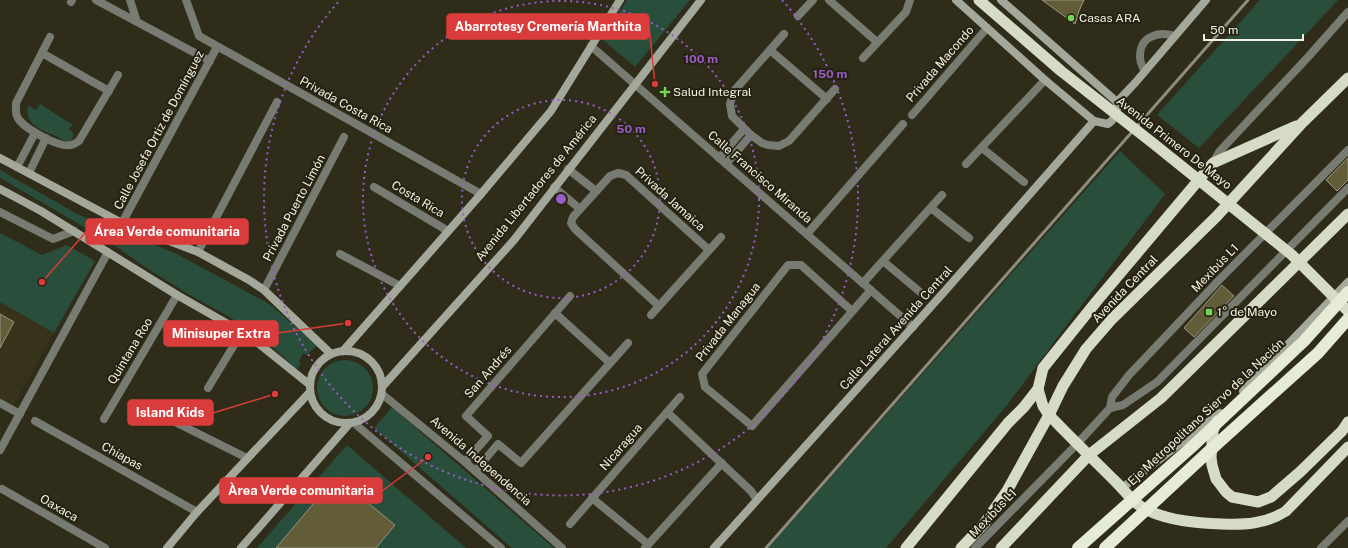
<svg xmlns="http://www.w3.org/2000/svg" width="1348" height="548" viewBox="0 0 1348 548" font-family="'Public Sans',sans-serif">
<rect width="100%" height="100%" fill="#2f2c1a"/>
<!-- built -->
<path fill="#37331a" d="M0,302L54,333L13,406L0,398Z"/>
<!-- green -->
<g fill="#2a4e3c">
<path d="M627,0H690L635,67L602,39Z"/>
<path d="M1260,0H1338L1199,148L1157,115Z"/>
<path d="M40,104L73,125L69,129L74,134L71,141C63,142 60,138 54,135C40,130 24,123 28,106L36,110Z"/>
<path d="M1120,151L1165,194L1007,405L886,548H768Z"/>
<path d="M0,170L79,215L175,253L264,301L273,307L317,346L306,355L303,353L299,361L301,364L295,370L289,362L262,338L228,316L188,294L145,267L110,242L0,178Z"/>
<path d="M0,233L42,255L67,245L95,261L54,333L0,302Z"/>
<circle cx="345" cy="388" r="28"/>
<path d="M392,407L554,548H512L374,428Z"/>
<path d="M347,445L466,548H257Z"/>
</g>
<!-- building -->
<g fill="#625c38" stroke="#999580">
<path d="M1042,0H1084L1079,11L1075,24Z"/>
<path d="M1348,158V180L1337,191L1326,180Z"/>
<path d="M1222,285L1234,296L1194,337L1184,328Z"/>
<path d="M0,314L14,322L0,348Z"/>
<path d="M336,477L395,525L376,548H276Z"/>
</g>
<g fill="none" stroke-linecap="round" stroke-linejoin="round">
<!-- service -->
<g stroke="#787b72" stroke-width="8">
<path d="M1145,71C1137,60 1138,41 1153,36C1160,33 1168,34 1175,36"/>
<path d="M1213,163L1219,152L1309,56L1348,12"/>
<path d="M0,212L53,239L74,231"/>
<path d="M1110,408L1112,397L1129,375L1221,278L1348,150"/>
<path d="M975,548L1077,444L1110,408L1123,405L1157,382L1348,188"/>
</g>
<!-- minor -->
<g stroke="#787b72" stroke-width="8">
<path d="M96,0L210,61"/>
<path d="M130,0L137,22"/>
<path d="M186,0L199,36L481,194"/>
<path d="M829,0L877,42"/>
<path d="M71,2L72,0"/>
<path d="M798,16L813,0"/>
<path d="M784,34L734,91L730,104L732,116L751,135L762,143L768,145L779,146L789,141L835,89"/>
<path d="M50,37L16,103C16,110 15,116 20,121C28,130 59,148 71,145C73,145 77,142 79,141L118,75"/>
<path d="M591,46L913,327"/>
<path d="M770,50L827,99"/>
<path d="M42,53L109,91"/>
<path d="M863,58L906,12L910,0"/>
<path d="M912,115L987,28"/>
<path d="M982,148L1024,182"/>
<path d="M719,158L744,129"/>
<path d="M726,164L751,135"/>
<path d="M966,164L1045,80"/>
<path d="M17,167L35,133"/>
<path d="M568,169L596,191"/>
<path d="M29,173L46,138"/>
<path d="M374,187L448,231"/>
<path d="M554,187L580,209"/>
<path d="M931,208L969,238"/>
<path d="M122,223L217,47"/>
<path d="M807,234L903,124"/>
<path d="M198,252L277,102"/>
<path d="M340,254L400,286"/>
<path d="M883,261L920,292"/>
<path d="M863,283L942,195"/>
<path d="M264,290L344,137"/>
<path d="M659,306L575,229L571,223L573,217L610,176L618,173L626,175L709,250"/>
<path d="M852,311L801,265H788L702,374L705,387L752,426L871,290"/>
<path d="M555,313L610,363"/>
<path d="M651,315L721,237"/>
<path d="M208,388L242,332"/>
<path d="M382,394L465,462L562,548"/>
<path d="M0,403L20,414"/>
<path d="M667,412L751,491L757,500"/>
<path d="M161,415L247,458"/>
<path d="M104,419L177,295"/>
<path d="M35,421L197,512"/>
<path d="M354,423L501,548"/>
<path d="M0,450L108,252"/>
<path d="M465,462L488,436L466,416L570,296"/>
<path d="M475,471L498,444L521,463L628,343"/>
<path d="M2,489L105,548"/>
<path d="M592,498L648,544"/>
<path d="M570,524L680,397"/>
<path d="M645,548L722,463"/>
<path d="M1321,548L1348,521"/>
</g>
<!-- secondary -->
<g stroke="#a4a89a" stroke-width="8">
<path d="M956,0L1045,80L1094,121L1108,124C1116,118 1118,112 1117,102L1001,0"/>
<path d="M1117,102L1135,83L1206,0"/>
<path d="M0,158L122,223L198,252L249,280L264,290L331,354"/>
<path d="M0,189L41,211L177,295L242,332L253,339L310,385"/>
<circle cx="346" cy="387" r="36"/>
<path d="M343,351L481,194L551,111L620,0"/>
<path d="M383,386L514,240L701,0"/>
<path d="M1243,391L1348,282"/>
<path d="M1122,488L1220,413"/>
<path d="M167,548L197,512L310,392"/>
<path d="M241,548L349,424"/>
<path d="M714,548L944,292L1094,121"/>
</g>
<!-- trunk -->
<g stroke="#d6dbc6" stroke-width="11">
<path d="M1038,389L1043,406L1049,415C1071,438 1094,460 1116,482C1126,492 1134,504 1147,510C1170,521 1197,523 1222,524C1244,525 1266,524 1286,511L1348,447"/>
<path d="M1217,421L1213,431L1211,457L1212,465L1216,479L1226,492L1232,497L1258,502L1271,497L1300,472L1342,431L1348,422"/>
<path d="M906,548L1008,423L1024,407L1038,389L1043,368L1096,302L1213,163L1296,126"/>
<path d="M961,548L984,524L1007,491L1049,415L1063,386L1086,349L1112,319L1217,216L1302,123L1348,78"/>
<path d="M1001,548L1089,455L1161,398L1348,214"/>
</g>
<!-- rail -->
<path stroke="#8f8c7d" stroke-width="3" d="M766,548L1248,0"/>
<!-- trunk-bridge -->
<path stroke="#d6dbc6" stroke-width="11" d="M979,0L1061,71L1154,144L1292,255L1348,311"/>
<!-- motorway-bridge -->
<g stroke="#e5ebd4" stroke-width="12">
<path d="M1078,548L1195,444L1304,341L1348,292"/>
<path d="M1105,548L1207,453L1318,353L1348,319"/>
</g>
</g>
<!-- distance rings -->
<g fill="none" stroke="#995dc8" stroke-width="2" stroke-dasharray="2 4">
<circle cx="561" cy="199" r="99"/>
<circle cx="561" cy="199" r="198"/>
<path d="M782 0A297 297 0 1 1 340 0"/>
</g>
<!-- markers -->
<g fill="#79d157" stroke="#252210" stroke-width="1.5">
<circle cx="1071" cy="18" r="4"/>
<path d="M663 86h4v4h4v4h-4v4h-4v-4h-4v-4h4z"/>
<rect x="1205" y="308" width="8" height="8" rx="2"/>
</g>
<g text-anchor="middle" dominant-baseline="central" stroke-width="4" stroke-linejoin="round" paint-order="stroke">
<!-- poi labels -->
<g font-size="12" fill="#f3f1e5" stroke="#252210" text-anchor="start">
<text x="1079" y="18">Casas ARA</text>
<text x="673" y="92">Salud Integral</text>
<text x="1217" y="312">1° de Mayo</text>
</g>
<!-- street labels -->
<g font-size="12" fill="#f3f1e5" stroke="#252210">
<text transform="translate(940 64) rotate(-49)">Privada Macondo</text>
<text transform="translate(346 105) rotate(29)">Privada Costa Rica</text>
<text transform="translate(159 130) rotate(-62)">Calle Josefa Ortiz de Domínguez</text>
<text transform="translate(1174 143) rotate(38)">Avenida Primero De Mayo</text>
<text transform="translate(760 177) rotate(41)">Calle Francisco Miranda</text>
<text transform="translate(536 188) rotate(-51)">Avenida Libertadores de América</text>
<text transform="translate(418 199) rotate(31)">Costa Rica</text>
<text transform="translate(670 199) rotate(42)">Privada Jamaica</text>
<text transform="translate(294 208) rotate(-62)">Privada Puerto Limón</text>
<text transform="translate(1215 268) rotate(-46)">Mexibús L1</text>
<text transform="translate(1125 289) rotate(-46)">Avenida Central</text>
<text transform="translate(728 322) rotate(-52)">Privada Managua</text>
<text transform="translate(896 328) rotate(-48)">Calle Lateral Avenida Central</text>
<text transform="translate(130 351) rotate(-59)">Quintana Roo</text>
<text transform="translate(488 372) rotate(-49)">San Andrés</text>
<text transform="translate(1206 412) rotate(-43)">Eje Metropolitano Siervo de la Nación</text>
<text transform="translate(621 447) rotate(-49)">Nicaragua</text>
<text transform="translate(122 456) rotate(29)">Chiapas</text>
<text transform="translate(481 461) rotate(41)">Avenida Independencia</text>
<text transform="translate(59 508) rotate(30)">Oaxaca</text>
<text transform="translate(993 513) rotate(-46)">Mexibús L1</text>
</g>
</g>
<circle cx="561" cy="199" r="6" fill="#995dc8" stroke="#252210" stroke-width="2"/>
<g font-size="12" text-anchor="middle" font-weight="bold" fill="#995dc8" stroke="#252210" stroke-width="4" stroke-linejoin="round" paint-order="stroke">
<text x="701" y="63">100 m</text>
<text x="830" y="78">150 m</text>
<text x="631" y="133">50 m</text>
</g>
<!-- callouts -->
<path fill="none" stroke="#d93c3b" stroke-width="1.5" d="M655 84L649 26M42 282L86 232M348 323L278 333M275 394L213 413M428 457L382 491"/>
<g fill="#d93c3b" stroke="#252210" stroke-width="1.5">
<circle cx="655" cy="84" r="4"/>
<circle cx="42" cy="282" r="4"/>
<circle cx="348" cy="323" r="4"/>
<circle cx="275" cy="394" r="4"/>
<circle cx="428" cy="457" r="4"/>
</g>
<g fill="#d93c3b" stroke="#d93c3b" stroke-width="1.5">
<rect x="447" y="14" width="202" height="25" rx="4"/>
<rect x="86" y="219" width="162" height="25" rx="4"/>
<rect x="164" y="321" width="114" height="25" rx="4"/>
<rect x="128" y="400" width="85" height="25" rx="4"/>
<rect x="220" y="478" width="162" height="25" rx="4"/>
</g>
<g font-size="13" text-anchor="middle" font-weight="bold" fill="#fff">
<text x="548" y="31">Abarrotesy Cremería Marthita</text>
<text x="167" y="236">Área Verde comunitaria</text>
<text x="221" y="338">Minisuper Extra</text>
<text x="170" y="417">Island Kids</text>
<text x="301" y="495">Àrea Verde comunitaria</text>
</g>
<!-- scale -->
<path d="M1204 34v6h99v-6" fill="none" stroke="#f3f1e5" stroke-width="2"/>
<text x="1210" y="34" font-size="12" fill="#f3f1e5" stroke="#252210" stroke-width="3" paint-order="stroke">50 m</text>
</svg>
